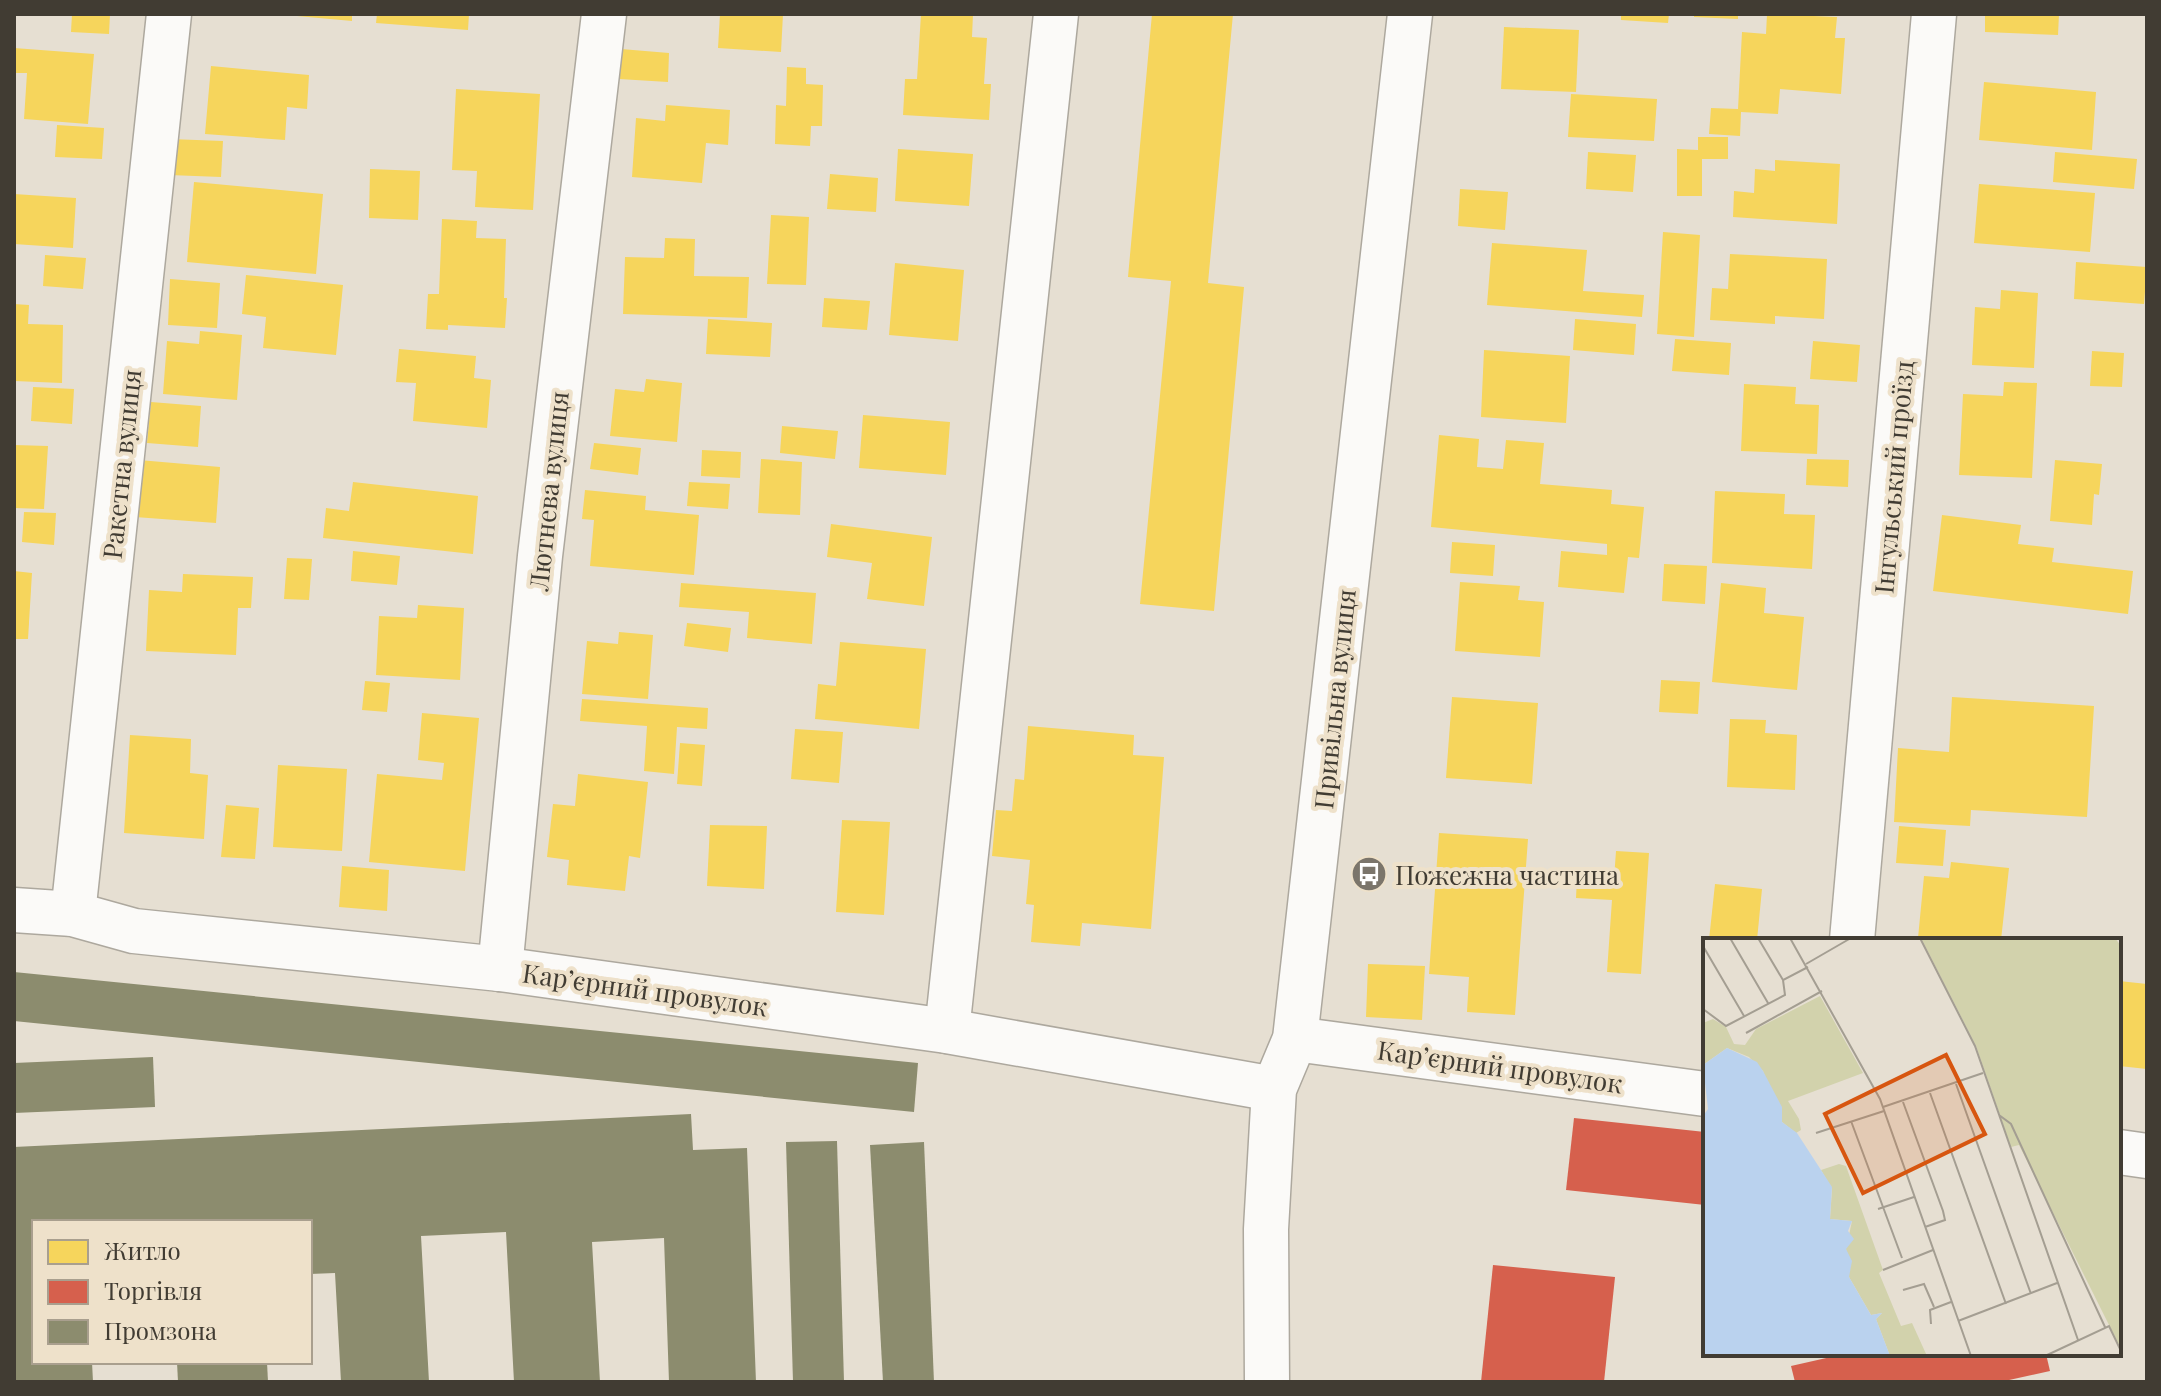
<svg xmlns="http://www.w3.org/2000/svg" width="2161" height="1396" viewBox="0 0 2161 1396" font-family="'Playfair Display',serif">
<rect width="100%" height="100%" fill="#e6dfd2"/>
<!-- homes -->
<g fill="#f6d55c">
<path d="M72,14H110L109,34L71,32Z"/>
<path d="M297,14H352V21L297,16Z"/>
<path d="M377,14H469L468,30L376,23Z"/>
<path d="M720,14H783L781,52L718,48Z"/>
<path d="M921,14H973L972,37L987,38L984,84H991L989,120L903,115L905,79H917Z"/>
<path d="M1152,14H1233L1208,283L1244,287L1214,611L1140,604L1171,281L1128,277Z"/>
<path d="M1621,14H1669L1668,23L1621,20Z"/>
<path d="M1694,14H1738V19L1694,17Z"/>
<path d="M1767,14L1837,17L1835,38H1845L1841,94L1780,89L1778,114L1741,112L1740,136L1709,134L1711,108L1738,109L1742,32L1766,34Z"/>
<path d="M1985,14H2059L2058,35L1985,32Z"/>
<path d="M1504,27L1579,30L1576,92L1501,89Z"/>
<path d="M14,48L94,54L88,124L24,119L27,73H14Z"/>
<path d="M621,49L669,53L668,82L619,79Z"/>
<path d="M211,66L309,75L307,109L287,107L285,140L205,134Z"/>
<path d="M787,67L806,68V84L823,85L822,126H811L810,146L775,144L776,105L786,106Z"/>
<path d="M1984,82L2096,92L2092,150L1979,140Z"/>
<path d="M456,89L540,94L533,210L475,207L477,171L452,170Z"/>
<path d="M1571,94L1657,99L1654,141L1568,137Z"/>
<path d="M666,105L730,110L728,145L706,143L702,183L632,177L636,118L665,121Z"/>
<path d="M57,125L104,128L102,159L55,157Z"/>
<path d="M1698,137H1728V159H1702V196H1677V149L1698,150Z"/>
<path d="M170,139L223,141L221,177L169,175Z"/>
<path d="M898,149L973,154L969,206L895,201Z"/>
<path d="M1588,152L1636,155L1633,192L1586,189Z"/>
<path d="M2055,152L2137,159L2134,189L2053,182Z"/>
<path d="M1775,160L1840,164L1837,224L1733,217L1734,191L1754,193L1755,169L1775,171Z"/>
<path d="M370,169L420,171L418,220L369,218Z"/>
<path d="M830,174L878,178L876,212L827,209Z"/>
<path d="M194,182L323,194L316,274L187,262Z"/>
<path d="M1979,184L2095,193L2090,252L1974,243Z"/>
<path d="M1460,189L1508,192L1505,230L1458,226Z"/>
<path d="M14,194L76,198L73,248L14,244Z"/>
<path d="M771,215L809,217L806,285L767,284Z"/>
<path d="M442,219L477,221L476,238L506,239L504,298H507L505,328L448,325V330L426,329L428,294H439Z"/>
<path d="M1663,232L1700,235L1694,337L1657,334Z"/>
<path d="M665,238L695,239L694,276L749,277L747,318L623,314L625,257L664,258Z"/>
<path d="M1492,243L1587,250L1583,291L1644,295L1642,317L1487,305Z"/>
<path d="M1730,254L1827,259L1824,319L1775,316V324L1710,320L1712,288L1728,289Z"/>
<path d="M45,255L86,258L83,289L43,286Z"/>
<path d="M2076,262L2147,267L2144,304L2074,299Z"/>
<path d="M895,263L964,270L958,341L889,335Z"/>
<path d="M246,275L343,285L336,355L263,348L266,317L242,314Z"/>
<path d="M170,279L220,283L217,328L168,325Z"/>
<path d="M2001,290L2038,293L2034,368L1972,365L1975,307L2000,309Z"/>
<path d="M824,298L870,301L867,330L822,327Z"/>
<path d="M14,304L29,305L28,324L63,325L62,383L14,381Z"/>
<path d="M708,319L772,323L770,357L706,354Z"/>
<path d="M1575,319L1636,324L1634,355L1573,350Z"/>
<path d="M200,331L242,335L237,400L163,394L167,341L199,344Z"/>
<path d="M1675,339L1731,343L1729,375L1672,371Z"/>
<path d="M1813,341L1860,345L1857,382L1810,379Z"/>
<path d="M399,349L476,356L474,378L491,380L487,428L413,421L416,383L396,382Z"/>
<path d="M1484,350L1570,356L1566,423L1481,417Z"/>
<path d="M2092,351L2124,353L2122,387L2090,386Z"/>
<path d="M646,379L682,383L677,442L610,436L615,389L644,392Z"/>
<path d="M2004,382L2037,383L2032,478L1959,475L1963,394L2003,396Z"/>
<path d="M1744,384L1796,387L1795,404L1819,405L1817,454L1741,451Z"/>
<path d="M33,387L74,389L72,424L31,421Z"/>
<path d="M151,402L201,406L198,447L147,443Z"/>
<path d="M863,415L950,422L946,475L859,468Z"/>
<path d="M782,426L838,431L835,459L780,453Z"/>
<path d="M1439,435L1479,439L1477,467L1503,469L1506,440L1544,443L1540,484L1612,490L1611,504L1644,507L1639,558L1628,557L1624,593L1558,587L1561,551L1607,555V544L1431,527Z"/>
<path d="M594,443L641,448L638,475L590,469Z"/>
<path d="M14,445L48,446L44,509L14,508Z"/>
<path d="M702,450L741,452L740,478L701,476Z"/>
<path d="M761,459L802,462L800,515L758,513Z"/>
<path d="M1807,459L1849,460L1848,487L1806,485Z"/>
<path d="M139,460L220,467L216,523L135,517Z"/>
<path d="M2055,460L2102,464L2099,495L2094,494L2092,525L2050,521Z"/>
<path d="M353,482L478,496L473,554L323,538L326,508L349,511Z"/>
<path d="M689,482L730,484L728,509L687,506Z"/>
<path d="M585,490L646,496L645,510L699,515L694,575L590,566L594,520L582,519Z"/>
<path d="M1715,491L1785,494L1784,514L1815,515L1812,569L1712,563Z"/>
<path d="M24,512L56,513L54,545L22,542Z"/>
<path d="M1942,515L2021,525L2018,544L2054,548L2052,562L2133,571L2128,614L1933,591Z"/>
<path d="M831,524L932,537L924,606L867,599L872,563L827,557Z"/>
<path d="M1452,542L1495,545L1493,576L1450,573Z"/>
<path d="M353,551L400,556L397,585L351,581Z"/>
<path d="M287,558L312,559L309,600L284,599Z"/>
<path d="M1664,564L1707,566L1705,604L1662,601Z"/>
<path d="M14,571L32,573L28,639H14Z"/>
<path d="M183,574L253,577L251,608H238L236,655L146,651L149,590L182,592Z"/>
<path d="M1460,582L1520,586L1518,600L1544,602L1540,657L1455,651Z"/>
<path d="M681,583L816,593L812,644L747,638L749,612L679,607Z"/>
<path d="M1721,583L1766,588L1764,613L1804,617L1797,690L1712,682Z"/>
<path d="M418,605L464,608L460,680L376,675L379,616L417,618Z"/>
<path d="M687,623L731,628L728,652L684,646Z"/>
<path d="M619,632L653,635L648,699L582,694L587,641L618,644Z"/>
<path d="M840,642L926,649L919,729L815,719L818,684L836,686Z"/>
<path d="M1661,680L1700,682L1698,714L1659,712Z"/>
<path d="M365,681L390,683L387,712L362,710Z"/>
<path d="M1452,697L1538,703L1532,784L1446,778Z"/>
<path d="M1952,697L2094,706L2087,817L1971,810L1970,826L1894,822L1898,748L1949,752Z"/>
<path d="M582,699L708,708L707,729L677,727L674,774L644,771L647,726L580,721Z"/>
<path d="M422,713L479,718L465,871L369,862L377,774L442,780L444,763L418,760Z"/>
<path d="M1730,719L1766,720L1765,733L1797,735L1795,790L1727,787Z"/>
<path d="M1028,726L1134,735L1133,755L1164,757L1151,929L1082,923L1080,946L1031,942L1034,905L1026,904L1030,860L992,856L996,810L1012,811L1015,779L1024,780Z"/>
<path d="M795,729L843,732L839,783L791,779Z"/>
<path d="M130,735L191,739L190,773L208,775L204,839L124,833Z"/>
<path d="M680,743L705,745L702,786L677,784Z"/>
<path d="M278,765L347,769L342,851L273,847Z"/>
<path d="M578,774L648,782L640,858L629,856L625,891L567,885L569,860L547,857L553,804L575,806Z"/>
<path d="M226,805L259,808L255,859L221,857Z"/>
<path d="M842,820L890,822L884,915L836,912Z"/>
<path d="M710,825L767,826L764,889L707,886Z"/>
<path d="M1899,826L1946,830L1943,866L1896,863Z"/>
<path d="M1439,833L1528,839L1515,1015L1467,1012L1469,977L1429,974Z"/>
<path d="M1616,851L1649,853L1641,974L1607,972L1612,900L1576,898L1577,877L1614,879Z"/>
<path d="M1951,862L2009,868L2001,940L1918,938L1924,876L1949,878Z"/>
<path d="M342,866L389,870L387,911L339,907Z"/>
<path d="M1715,884L1762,889L1757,940H1709Z"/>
<path d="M1368,964L1425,966L1422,1020L1366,1017Z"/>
<path d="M2119,981L2147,984V1069L2119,1066Z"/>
</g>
<!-- shops -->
<g fill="#d6604d">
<path d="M1574,1118L1705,1132V1205L1566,1190Z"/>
<path d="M1493,1265L1615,1277L1604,1382H1481Z"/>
<path d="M1844,1354H2046L2050,1371L2000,1382H1795L1791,1366Z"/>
</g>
<!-- industry -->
<g fill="#8c8c6e">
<path d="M14,972L918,1063L914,1112L14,1021Z"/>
<path d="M153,1057L155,1107L14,1113V1063Z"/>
<path d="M691,1114L693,1150L747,1148L756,1382H669L664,1238L592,1242L600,1382H514L506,1232L421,1236L429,1382H341L335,1273L310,1274V1222H34V1362H92L93,1382H16L14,1147Z"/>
<path d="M837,1141L844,1382H793L786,1142Z"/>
<path d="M924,1142L934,1382H883L870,1145Z"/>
<path d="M177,1362H267L268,1382H178Z"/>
</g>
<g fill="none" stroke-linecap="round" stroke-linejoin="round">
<defs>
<g id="minor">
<path d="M14,910L73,914L134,931L500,969L947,1031L1274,1089"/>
<path d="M73,914L169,14"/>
<path d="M1852,940L1934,14"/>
<path d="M500,969L540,556L604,14"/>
<path d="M947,1031L1056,14"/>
<path d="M1295,1039L1705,1094"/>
<path d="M2119,1152L2147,1156"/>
</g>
<path id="tertiary" d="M1267,1382L1266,1229L1274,1089L1295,1039L1410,14"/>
</defs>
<!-- minor casing -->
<use href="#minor" stroke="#ada89e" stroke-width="47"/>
<!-- tertiary casing -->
<use href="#tertiary" stroke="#ada89e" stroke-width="47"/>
<!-- minor -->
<use href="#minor" stroke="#fbfaf8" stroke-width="44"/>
<!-- tertiary -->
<use href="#tertiary" stroke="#fbfaf8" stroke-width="44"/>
</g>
<!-- icons -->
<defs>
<symbol id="bus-disc" viewBox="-11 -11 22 22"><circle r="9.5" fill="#7b756b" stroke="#eee1ca"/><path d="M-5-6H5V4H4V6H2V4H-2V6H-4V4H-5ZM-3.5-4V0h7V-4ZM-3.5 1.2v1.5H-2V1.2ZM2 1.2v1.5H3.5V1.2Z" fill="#fff"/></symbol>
</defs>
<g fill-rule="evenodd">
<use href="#bus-disc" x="1349" y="854" width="40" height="40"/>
</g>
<g text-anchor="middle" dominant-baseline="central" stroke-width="8" stroke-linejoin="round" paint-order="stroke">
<!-- street labels -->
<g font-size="26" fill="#413c33" stroke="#eee1ca">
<text transform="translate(121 464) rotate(-84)">Ракетна вулиця</text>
<text transform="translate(1893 477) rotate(-85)">Інгульський проїзд</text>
<text transform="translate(548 491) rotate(-84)">Лютнева вулиця</text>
<text transform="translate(1334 699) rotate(-84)">Привільна вулиця</text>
<text transform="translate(645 989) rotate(8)">Карʼєрний провулок</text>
<text transform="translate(1500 1066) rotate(8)">Карʼєрний провулок</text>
</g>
<!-- poi labels -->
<g font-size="26" fill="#413c33" stroke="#eee1ca" text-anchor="start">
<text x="1395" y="874">Пожежна частина</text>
</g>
</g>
<!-- overview -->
<g transform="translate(1703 938)">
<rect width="418" height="418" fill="#e6dfd2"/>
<path d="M218,0H412L418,8V411L316,207L308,209L273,108ZM117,58L160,135L85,163L96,181L98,192L93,195L79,184L60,133L46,119L24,110L0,127V85L10,81L23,89L31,106L42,107L53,91ZM136,226L143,228L180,332L176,335L198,388L209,385L224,418H187L173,381L179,375L168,377L146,339L143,311L149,283L127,281L129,251L118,232Z" fill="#d2d2ac"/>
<path d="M24,110L54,124L60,133L79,169V184L94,195L129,249L127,281L149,283L145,293L151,301L143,311L149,323L146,339L168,377L179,375L173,381L187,418H0V178L5,171L0,127Z" fill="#bad2ee"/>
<path fill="none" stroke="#a49e92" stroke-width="2" d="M27,0L65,65M55,0L80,42M87,0L177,161L268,418M217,0L272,108L375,402M0,8L41,78M103,26L148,0M0,71L23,88L82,57L80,42L105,29M43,95L119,53M253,146L328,356M227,155L303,366M200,164L240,273L242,282L222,289M180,169L280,135M296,177L308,186L402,389M148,183L199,320M113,195L181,173M175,271L211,259M180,332L230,312M200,352L221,346L231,369M255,383L354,345M228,386L227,372L248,364M342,418L406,388L418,413"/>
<path fill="#d75610" fill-opacity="0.15" stroke="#d75610" stroke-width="4" d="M243,117L282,196L160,255L122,176Z"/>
<rect width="418" height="418" fill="none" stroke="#413c33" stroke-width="4"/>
</g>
<!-- border -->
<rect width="2161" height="1396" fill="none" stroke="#413c33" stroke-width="32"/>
<!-- legend -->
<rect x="32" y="1220" width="280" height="144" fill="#eee1ca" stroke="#a99f8e" stroke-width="2"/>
<rect x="48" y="1240" width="40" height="24" fill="#f6d55c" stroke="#a99f8e" stroke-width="2"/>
<text x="104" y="1260" font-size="24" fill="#413c33">Житло</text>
<rect x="48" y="1280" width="40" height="24" fill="#d6604d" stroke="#a99f8e" stroke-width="2"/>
<text x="104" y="1300" font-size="24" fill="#413c33">Торгівля</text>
<rect x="48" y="1320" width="40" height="24" fill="#8c8c6e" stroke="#a99f8e" stroke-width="2"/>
<text x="104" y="1340" font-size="24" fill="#413c33">Промзона</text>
</svg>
